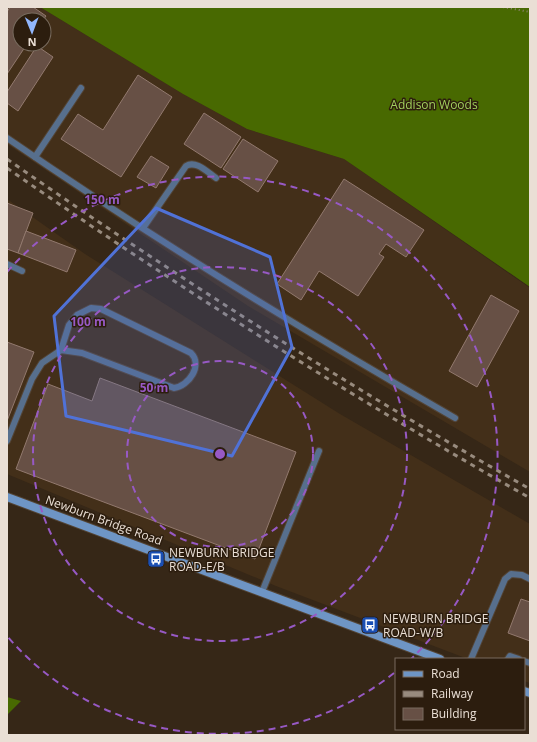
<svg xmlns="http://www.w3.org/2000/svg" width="537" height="742" viewBox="0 0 537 742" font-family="'Open Sans',sans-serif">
<rect width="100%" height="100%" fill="#362717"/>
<!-- built -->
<g fill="#432f19" fill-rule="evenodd">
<path d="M7,7H40L183,94L247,129L344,159L530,288V472L248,306L7,144ZM20,20H44V44H20Z"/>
<path d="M7,199L85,254L340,414L530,524V683L524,681V659H468L276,586L7,474Z"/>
</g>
<!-- forest -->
<g fill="#486901">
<path d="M40,7H530V287L344,159L247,129L183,94Z"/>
<path d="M7,697L21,701L7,715Z"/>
</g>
<!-- building -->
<g fill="#675045" stroke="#92796e">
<path d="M10,7H33L46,16L43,20H20V44H27L7,74V12Z"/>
<path d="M37,46L53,57L18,111L7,103V92Z"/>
<path d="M138,75L172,97L121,177L61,139L78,114L103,130Z"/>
<path d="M204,113L241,137L221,168L184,144Z"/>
<path d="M243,139L278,161L258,192L223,169Z"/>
<path d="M151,156L169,167L156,188L137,177Z"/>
<path d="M344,179L424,230L406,257L386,244L379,254L384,257L358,296L319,271L301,300L277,284Z"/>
<path d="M7,203L33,213L18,253L7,249Z"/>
<path d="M26,231L76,250L67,272L18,253Z"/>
<path d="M491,295L519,311L477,387L449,371Z"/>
<path d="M7,342L34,352L7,421Z"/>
<path d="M100,378L296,452L255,559L16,469L48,384L92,401Z"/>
<path d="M521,599L530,602V641L508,633Z"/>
</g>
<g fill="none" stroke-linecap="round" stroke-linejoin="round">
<defs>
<g id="lane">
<path d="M7,138C152,238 302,330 455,418"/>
<path d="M35,157L81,88"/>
<path d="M143,228L186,166C196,160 207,172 216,178"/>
<path d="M7,264L22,271"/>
<path d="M7,441L32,379L42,363L61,350L69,325L77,315L91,308L101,309L191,353C203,365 189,386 174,388L82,353L61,350"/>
<path d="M262,592L319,451"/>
<path d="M471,659L505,579L511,574L522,575L530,579"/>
<path d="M508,659L510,656L519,659"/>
<path d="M524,661L530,663"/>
</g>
<g id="secondary">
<path d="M7,497L440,659"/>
<path d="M524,691L530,693"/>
</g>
</defs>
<!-- lane casing -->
<use href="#lane" stroke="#534435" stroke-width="8"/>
<!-- secondary casing -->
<use href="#secondary" stroke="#534435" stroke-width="10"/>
<!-- path -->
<path stroke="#918477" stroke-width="2" stroke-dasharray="1 3" stroke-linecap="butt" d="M503,7L530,12"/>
<!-- lane -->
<use href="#lane" stroke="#576f8d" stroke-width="6"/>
<!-- secondary -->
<use href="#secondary" stroke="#6e95c5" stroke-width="8"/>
<!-- rail -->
<g stroke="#988b7e" stroke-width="3" stroke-dasharray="5 5" stroke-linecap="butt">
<path d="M7,159C176,277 351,388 530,489"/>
<path d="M7,168C176,286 351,397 530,498"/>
</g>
</g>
<!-- marked area -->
<path fill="#5072d7" fill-opacity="0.2" stroke="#5072d7" stroke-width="3" stroke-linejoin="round" d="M156,208L270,257L292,347L232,456L66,416L54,316Z"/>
<!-- distance rings -->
<g fill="none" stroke="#9759c4" stroke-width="2" stroke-dasharray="7 5">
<circle cx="220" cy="454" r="93"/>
<circle cx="220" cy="454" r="187"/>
<path d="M394 673A280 280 0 0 1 7 636M7 272A280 280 0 1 1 411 659"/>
</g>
<!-- icons -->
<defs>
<symbol id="bus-square" viewBox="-11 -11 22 22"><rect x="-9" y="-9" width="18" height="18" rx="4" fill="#1a4fb4" stroke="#2c1d0e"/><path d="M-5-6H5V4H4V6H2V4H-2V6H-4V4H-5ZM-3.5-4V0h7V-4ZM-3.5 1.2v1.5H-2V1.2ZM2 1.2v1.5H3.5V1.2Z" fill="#fff"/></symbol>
</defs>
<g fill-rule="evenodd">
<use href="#bus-square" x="146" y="549" width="20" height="20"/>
<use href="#bus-square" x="360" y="615" width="20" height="20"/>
</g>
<g text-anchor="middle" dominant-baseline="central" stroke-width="3" stroke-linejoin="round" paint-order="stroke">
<!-- park labels -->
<g font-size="12" fill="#a1d05c" stroke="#2c1d0e">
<text x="434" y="104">Addison Woods</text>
</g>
<!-- street labels -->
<g font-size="12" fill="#eadfd5" stroke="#2c1d0e">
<text transform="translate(104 520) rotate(20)">Newburn Bridge Road</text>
</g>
<!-- poi labels -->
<g font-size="12" fill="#eadfd5" stroke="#2c1d0e" text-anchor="start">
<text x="169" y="552">NEWBURN BRIDGE<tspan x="169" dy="14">ROAD-E/B</tspan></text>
<text x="383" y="618">NEWBURN BRIDGE<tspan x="383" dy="14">ROAD-W/B</tspan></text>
</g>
</g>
<circle cx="220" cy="454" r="6" fill="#9759c4" stroke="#2c1d0e" stroke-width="2"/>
<g font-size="12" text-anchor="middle" font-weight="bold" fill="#9759c4" stroke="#2c1d0e" stroke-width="3" stroke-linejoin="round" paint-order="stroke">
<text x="102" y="204">150 m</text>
<text x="88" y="326">100 m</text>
<text x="154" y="392">50 m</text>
</g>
<!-- border -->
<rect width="537" height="742" fill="none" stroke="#eadfd5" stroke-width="16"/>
<!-- legend -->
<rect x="395" y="658" width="130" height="72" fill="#2c1d0e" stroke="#786b5e"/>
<rect x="403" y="671" width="20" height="6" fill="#6e95c5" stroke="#786b5e"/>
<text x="431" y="678" font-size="12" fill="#eadfd5">Road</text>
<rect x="403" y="691" width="20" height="6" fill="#988b7e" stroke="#786b5e"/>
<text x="431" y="698" font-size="12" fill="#eadfd5">Railway</text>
<rect x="403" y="708" width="20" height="12" fill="#675045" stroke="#786b5e"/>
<text x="431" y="718" font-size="12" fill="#eadfd5">Building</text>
<!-- north arrow -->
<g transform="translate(32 32) rotate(179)"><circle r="19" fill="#2c1d0e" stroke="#786b5e"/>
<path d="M0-3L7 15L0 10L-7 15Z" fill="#92b7fd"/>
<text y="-6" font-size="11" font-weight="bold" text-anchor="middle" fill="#eadfd5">N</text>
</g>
</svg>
